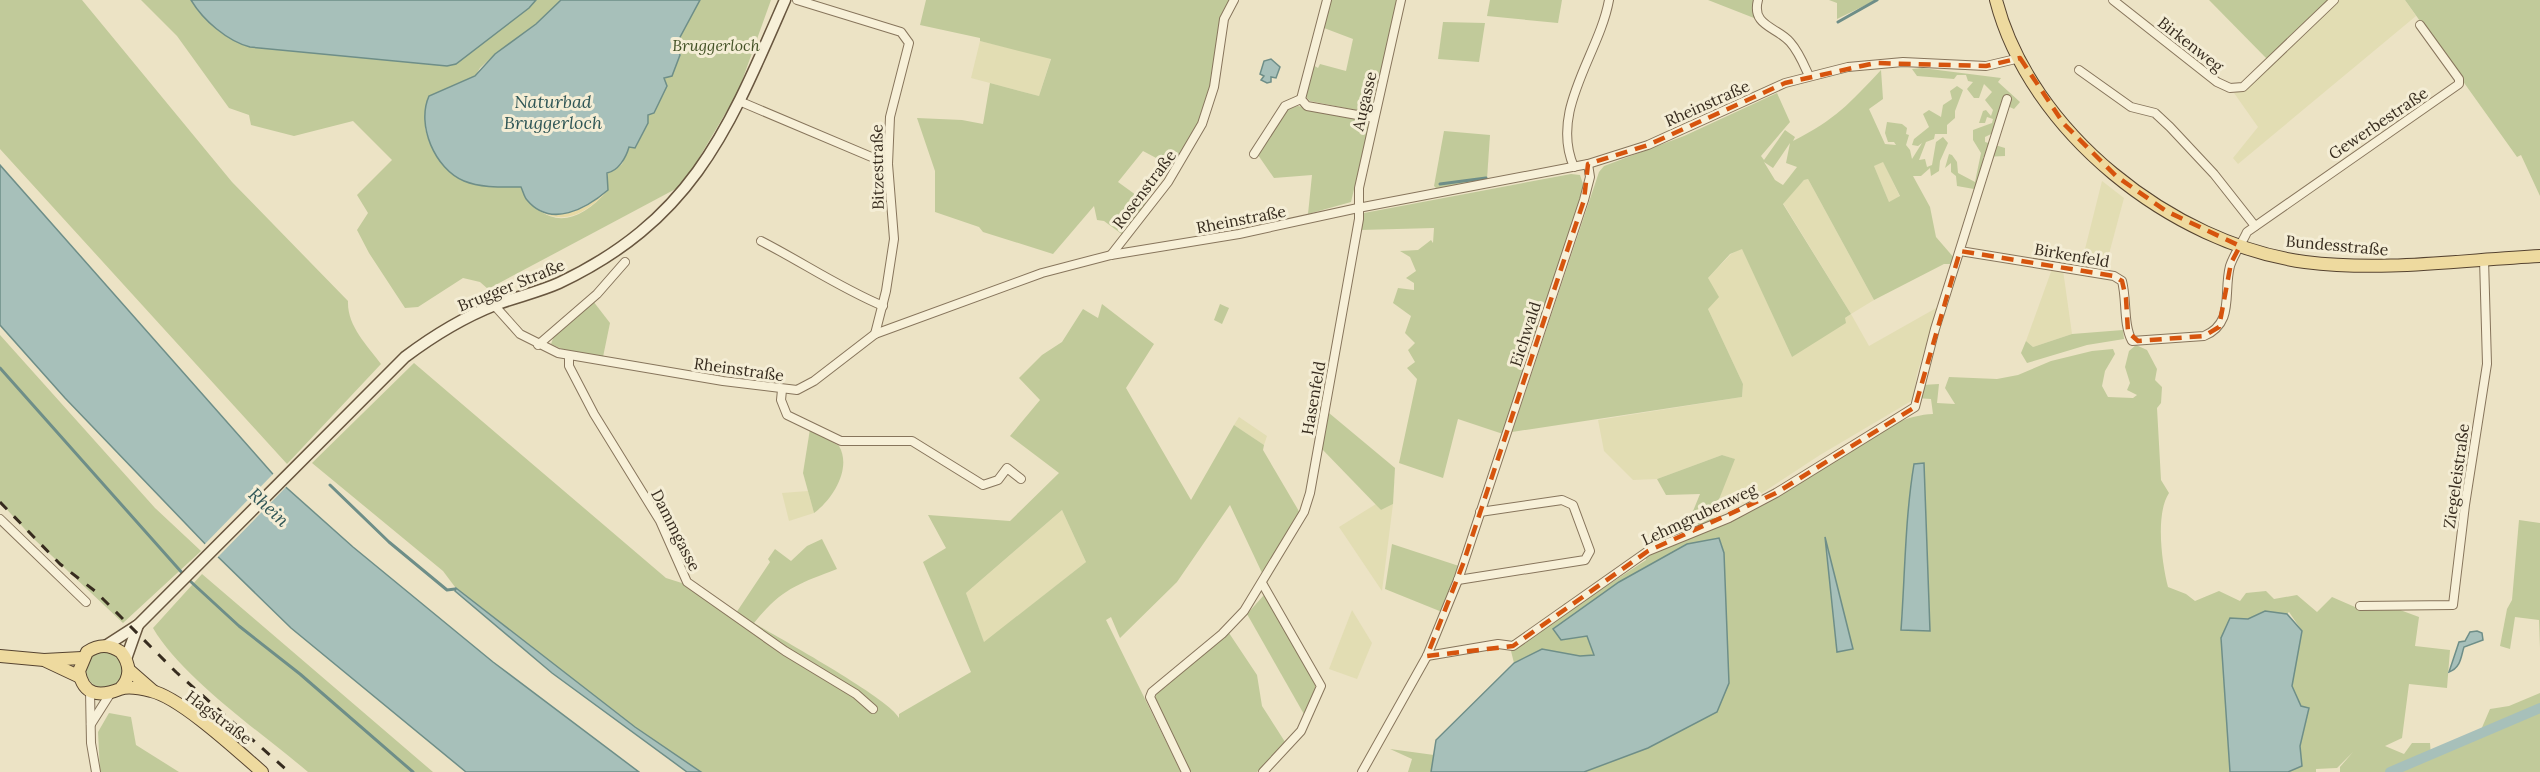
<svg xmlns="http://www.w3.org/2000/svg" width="2540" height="772" viewBox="0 0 2540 772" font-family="Lora,serif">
<rect width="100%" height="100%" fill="#ece3c5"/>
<!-- farmland -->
<g fill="#e2ddb3">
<path d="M2338,0H2405L2416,16L2238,164L2233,158L2258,127L2234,93L2243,90L2254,82Z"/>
<path d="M980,41L1051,58L1039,96L971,78Z"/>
<path d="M1883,161L1900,197L1889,202L1874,166Z"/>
<path d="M1808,179L1874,300L1851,314L1869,346L1938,307L1917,374L1913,400L1820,455L1762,493L1705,515L1718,502L1734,459L1722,455L1657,479L1633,480L1604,451L1598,420L1742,397L1743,384L1708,309V278L1731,254L1742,248L1792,357L1851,314L1783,203L1804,180Z"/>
<path d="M2102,181L2124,198L2105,269L2081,265Z"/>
<path d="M2052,269L2063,270L2072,334L2033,347L2026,341Z"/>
<path d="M1239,417L1267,436L1264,445L1234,425Z"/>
<path d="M808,491L814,513L789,521L782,493Z"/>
<path d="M1376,504L1381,510L1393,504L1382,591L1339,527Z"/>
<path d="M1062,510L1086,562L984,643L966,593Z"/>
<path d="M1352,610L1372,643L1357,679L1329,669Z"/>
</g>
<!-- green -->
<g fill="#c1ca9a" fill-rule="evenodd">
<path d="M0,0H82L232,182L348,301C347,326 367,345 381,364L287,464L0,149Z"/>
<path d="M141,0H561L536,24L495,54L480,68L475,76L429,97C428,105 425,116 425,125C425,134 431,144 435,151C455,186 484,186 521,187C545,231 578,225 608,190V171L611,172L622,164L629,147L635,148L648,124V115L654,112L667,86L664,78L672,75L680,55L672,42L674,38H679L700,0H771L738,92L683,185L488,289L480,282L463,278L418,307L405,308L369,253L357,230L368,213L357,195L392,160L353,121L294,136L251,125L249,115L229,108L177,36Z"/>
<path d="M926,0H1230C1216,27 1217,53 1212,82C1206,113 1191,140 1175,168L1143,151L1118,182L1147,203L1123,235L1104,221L1097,220L1094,206L1053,254L983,232L979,227L935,212V171L917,118L962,120L983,124L990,83L1039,96L1051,59L980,41V38L920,25Z"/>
<path d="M1331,0H1398L1374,106L1366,112L1310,101L1305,96L1313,65L1318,68L1320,64L1346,71L1353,39L1324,28Z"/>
<path d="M1490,0H1562L1558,23L1487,16Z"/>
<path d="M1708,0H1754V18Z"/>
<path d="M1829,0H1876L1837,19V3Z"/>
<path d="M2209,0H2330L2268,60Z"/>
<path d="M2405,0H2540V196L2521,155L2517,157Z"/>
<path d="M1443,22L1485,23L1479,62L1438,59Z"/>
<path d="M1922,68L2001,78L1998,82L2020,102L2014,109L2001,103L1993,133L1985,137V142L2005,148V156L1983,157L1984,164L1974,189L1957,186L1956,176L1951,172V163L1945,168L1949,154L1952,155L1957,162L1958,173L1975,182L1981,153L1973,140V130L1992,123L1993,119L1987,117L1985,123H1979L1983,111L1986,110L1991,116L1993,110L1985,100L1992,92L1984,84L1979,98H1974L1967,89L1973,82L1968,81L1966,75H1957L1954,79L1917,76L1912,69Z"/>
<path d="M1881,70L1883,99L1869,109L1885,144L1896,145L1894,142H1888L1885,133L1887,122L1902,124L1907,128L1906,134L1909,135L1906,145L1910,150L1912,159L1922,143L1918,146L1912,145L1914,139L1929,127L1923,114L1929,110L1941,117L1943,105L1952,99L1950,91L1957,86L1963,90L1955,111V118L1947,125V134H1935L1934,139L1926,142L1919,160L1925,159L1927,167L1932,165L1936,142L1943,137L1948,143L1940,161L1939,171L1931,176L1930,168L1921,176H1913L1930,207L1936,237L1955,259L1950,264H1944L1874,300L1808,179L1804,180L1783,204L1851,314L1845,318L1846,323L1792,357L1742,249L1730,254L1708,278L1719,297L1708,309L1743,384L1742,397L1512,432L1599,172L1604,166L1684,136L1777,93L1790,122L1761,156L1764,160L1785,130L1795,137L1793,141C1836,119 1849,104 1881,70ZM1790,143L1786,163L1797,167L1783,185L1775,180L1764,162L1773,168ZM1883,162L1900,196L1889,202L1874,166Z"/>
<path d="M1298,106L1360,119L1369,126L1351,202L1308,214L1312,175L1274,178L1258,155L1285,112L1290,107Z"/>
<path d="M1444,131L1490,135L1487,179L1437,189L1434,186Z"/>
<path d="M1571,174L1580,175L1584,187L1503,434L1458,419L1443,478L1399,463L1417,379L1407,368L1415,362L1408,350L1415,343L1405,333L1411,316L1393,303L1398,288L1414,290V283L1406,278L1416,271L1410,257L1400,251L1418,250L1431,240L1433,243L1434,228L1360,230L1364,213Z"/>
<path d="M593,301L610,323L603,357L562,349L551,344L554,336Z"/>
<path d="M1102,304L1154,344L1126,388L1191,500L1234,425L1264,445L1263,450L1300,513L1263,575L1230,505L1177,582L1120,638L1111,617L1106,620L1181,772H701L635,727L455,587L443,571L312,463L414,363L666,578L685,584L736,613L770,562L768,559L775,549L791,561L807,546L822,539L837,569C798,584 781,589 754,623C779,638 890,699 899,718V714L971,672L923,562L946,548L928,515L1010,521L1059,473L1010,436L1040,400L1019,378L1042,355L1062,342L1083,309L1098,318ZM1062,510L1086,562L984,642L966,593Z"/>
<path d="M1220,304L1229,308L1222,324L1214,320Z"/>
<path d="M2123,330L2124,339L2087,345L2027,363L2021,353L2026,341L2033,347L2072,334Z"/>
<path d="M0,335L155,508L201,551L123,623L34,539L0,502Z"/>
<path d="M2136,345L2147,350L2157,369L2155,380L2162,387L2161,403L2157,408L2161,480L2169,493C2155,514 2162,564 2168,587L2186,594L2195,601L2219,591L2240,601L2246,593L2266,591L2274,599L2297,595L2317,612L2332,597L2355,607H2392L2419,617L2415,646L2450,650L2447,688L2409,684L2402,738L2385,746L2404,754L2412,743H2430L2431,756L2477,739L2490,709L2509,706L2540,693V772H2340V767L2353,752L2337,768L2316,769V772H2288L2302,766L2300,746L2309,709L2301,706L2292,686L2302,631L2289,612L2287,614L2265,611L2248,619L2230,618L2221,638L2230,772H1584L1648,748L1717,712L1725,605L1724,553L1553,629L1562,640L1587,636L1595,656H1580L1542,649L1514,663L1511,651L1544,626L1565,603L1579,604L1646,560L1648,539L1676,521L1695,536L1702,529L1691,516L1700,494L1666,495L1657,479L1722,455L1735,459L1718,502L1705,515L1716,519L1721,524C1739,516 1758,508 1775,498C1818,473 1884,415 1933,414L1931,399L1916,398L1922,385L1939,384L1937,403L1955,404L1945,388L1949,377L1997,379L2018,375L2051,361L2092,351L2113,349L2115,354L2105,371L2102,386L2108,397L2133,398L2137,395L2127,390L2130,383L2125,367L2129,351ZM1914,464H1924L1930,631L1901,629C1905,575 1905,517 1914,464ZM1826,543L1853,649L1837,652Z"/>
<path d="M1329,413L1395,468L1393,504L1381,510L1322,449Z"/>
<path d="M810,429L839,446C852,468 833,499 814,513L803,473Z"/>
<path d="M2519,520L2540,523V648L2539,620L2515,617L2510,649L2500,646L2507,609L2512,600Z"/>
<path d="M1392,544L1459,566L1442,612L1385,589Z"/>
<path d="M202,574L433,772H308C262,733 182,678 153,628Z"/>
<path d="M1264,595L1315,681V693L1305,716L1247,614Z"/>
<path d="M1229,633L1257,675L1262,706L1287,745L1257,772H1188L1154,703L1157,691Z"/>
<circle cx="104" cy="670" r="18"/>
<path d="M109,713L131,717L136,745L179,772H100L98,732Z"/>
<path d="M1390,749L1434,755L1431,772H1408L1412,759Z"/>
</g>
<!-- sand -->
<path fill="#e7d9a4" d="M608,190C583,218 555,230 526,199C559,222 579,215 608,190Z"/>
<!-- water -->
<g fill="#a7c0ba" stroke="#6e8e88" stroke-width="1.5">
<path d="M191,0H536L529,8L456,64L447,66L250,47C227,41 203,20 191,0Z"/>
<path d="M561,0H700L679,39H673L680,55L672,76L664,78L667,86L654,113L648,115V123L635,148L629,147C626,158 618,171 607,173L608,190C587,208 551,229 527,200C524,197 523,191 521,187C503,187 481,188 464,181C435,169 416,125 429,96L475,76L495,54L536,24Z"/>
<path d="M1271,59L1280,67L1276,78L1271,77V82L1267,83L1261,80L1264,76L1260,74L1264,61Z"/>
<path d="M0,165L279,481L353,547L493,662L639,772H466L291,628L211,550L65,398L0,325Z"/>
<path d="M1924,463L1930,631L1901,630C1905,575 1905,518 1914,464Z"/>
<path d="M1825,537L1853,649L1837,652Z"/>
<path d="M1719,538L1724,553L1729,683L1717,712L1648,748L1584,772H1431L1436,740L1514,663L1542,649L1580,656L1594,655L1587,636L1561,640L1553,629L1619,582L1687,544Z"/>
<path d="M456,588L635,727L701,772H687L552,673L455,591Z"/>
<path d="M2265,611L2287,614L2302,631L2292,686L2301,706L2309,708L2300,746L2302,766L2288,772H2230L2221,638L2230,618L2248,619Z"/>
<path d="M2477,631L2482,633L2483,640L2464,647C2461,656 2461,668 2449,672L2459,642L2465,641L2470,632Z"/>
</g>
<!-- pier -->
<path fill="#ece3c5" d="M275,472L288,485L216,559L203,546Z"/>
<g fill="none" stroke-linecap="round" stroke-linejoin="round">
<!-- stream -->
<g stroke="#6e8e88" stroke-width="3">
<path d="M1838,22L1877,0"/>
<path d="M1440,184L1486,178"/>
<path d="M0,368L184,575"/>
<path d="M330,485L389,542L447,590L455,589"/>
<path d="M189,580L239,626L300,674L413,772"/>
</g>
<!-- canal -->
<path stroke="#a7c0ba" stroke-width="10" d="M2390,772L2540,708"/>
<defs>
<g id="street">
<path d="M797,0L901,32L909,43L890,117L888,164L894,239L886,291L875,334"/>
<path d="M1327,0L1301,99L1307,106L1374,118"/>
<path d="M1758,0C1751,26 1777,27 1790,42C1799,52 1804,65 1809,76"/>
<path d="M2113,0L2217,82L2230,88L2243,87L2334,0"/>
<path d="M2079,70L2131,107L2155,113L2170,127L2214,174L2255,226"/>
<path d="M739,101L888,164"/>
<path d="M1254,154L1285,106L1301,99"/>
<path d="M1574,167C1549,110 1599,55 1609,0"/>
<path d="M761,241C802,262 840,288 883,306"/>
<path d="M1960,251L2114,276L2122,281C2127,300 2123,324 2132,341L2204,336C2235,323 2223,293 2230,266C2234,254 2242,243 2247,232L2459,84V79L2420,25"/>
<path d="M1111,255L1168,182L1202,124L1214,87L1224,19L1234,0"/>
<path d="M494,305L520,334L558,353L723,381L797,390L814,381L875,334L1042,273L1111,255L1239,234L1358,208L1588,164L1648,145L1785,83L1848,67L1903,62L1986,66L2020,58"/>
<path d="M538,345L597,294L625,262"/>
<path d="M569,356V366L594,414L660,521L687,582L785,651L856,694L873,709"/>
<path d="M782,390L781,400L787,415L841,441H912L983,485L998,480L1007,468L1021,479"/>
<path d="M0,519L86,602"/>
<path d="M1458,580L1585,560L1590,551L1573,505L1562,500L1480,512"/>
<path d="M1262,583L1321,686L1301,731L1263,772"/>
<path d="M2360,606L2453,605L2465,505L2487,364L2484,259"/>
<path d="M1427,656L1498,644L1513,646L1648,551L1729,518L1776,493L1915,407L1935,329L2007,99"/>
<path d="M90,691L91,743L96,772"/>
<path d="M91,724L110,694"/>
<path d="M1186,772L1150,697L1152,692L1222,634L1244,611L1304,512L1310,493L1359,219V188L1401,0"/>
<path d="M1362,772L1427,656L1458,580L1584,200L1590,177L1588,164"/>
</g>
<g id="secondary">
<path d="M107,645L138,625L405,357C433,336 462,318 495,305C516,297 539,292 559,283C694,219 729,128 785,0"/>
<path d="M126,659L138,625"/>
</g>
<g id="primary">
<path d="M1996,0C2030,132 2172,244 2305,262C2384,272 2461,260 2540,256"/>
<path d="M0,656L44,660L82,658"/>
<path d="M46,661L80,677"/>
<path d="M129,670L153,691"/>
<path d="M120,689C131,678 131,665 121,652C109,644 99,644 87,652L79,671C83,696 100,697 120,689C128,686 143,689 151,691C180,697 239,752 262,772"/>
</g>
</defs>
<!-- street casing -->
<use href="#street" stroke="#87755c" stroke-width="10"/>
<!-- secondary casing -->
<use href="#secondary" stroke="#68563f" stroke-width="13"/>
<!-- primary casing -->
<use href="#primary" stroke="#554330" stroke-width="14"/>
<!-- street -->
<use href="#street" stroke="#f7f0d8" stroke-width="8"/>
<!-- secondary -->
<use href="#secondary" stroke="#f7f0d8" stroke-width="10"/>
<!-- primary -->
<use href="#primary" stroke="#eeda9f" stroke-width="12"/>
<!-- rail -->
<path stroke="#372c1f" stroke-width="3" stroke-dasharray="10 10" stroke-linecap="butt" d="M0,502L60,564L95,591L176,672L289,772"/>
</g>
<!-- marked area -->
<path fill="none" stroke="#d6540e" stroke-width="4.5" stroke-dasharray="12 8" stroke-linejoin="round" d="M2020,58L2064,124L2116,176L2166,211L2240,246L2231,263L2219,327L2204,336L2138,341L2128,332L2126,298L2122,281L2114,276L1960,251L1915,407L1776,493L1648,551L1513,646L1427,656L1463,564L1584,200L1588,164L1648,145L1785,83L1875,63L1986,66Z"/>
<g text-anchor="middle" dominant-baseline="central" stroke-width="6" stroke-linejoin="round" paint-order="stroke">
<!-- street labels -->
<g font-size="16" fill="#372c1f" stroke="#f4edd5">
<text transform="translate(2191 44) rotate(38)">Birkenweg</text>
<text transform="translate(1364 101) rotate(-77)">Augasse</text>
<text transform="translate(1707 103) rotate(-24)">Rheinstraße</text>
<text transform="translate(2378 123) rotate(-34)">Gewerbestraße</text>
<text transform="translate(877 167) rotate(-91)">Bitzestraße</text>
<text transform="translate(1144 189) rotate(-53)">Rosenstraße</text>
<text transform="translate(1241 219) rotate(-11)">Rheinstraße</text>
<text transform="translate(2337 245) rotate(5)">Bundesstraße</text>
<text transform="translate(2072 255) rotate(10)">Birkenfeld</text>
<text transform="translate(511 285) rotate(-22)">Brugger Straße</text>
<text transform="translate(1525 334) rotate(-72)">Eichwald</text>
<text transform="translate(739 369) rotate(8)">Rheinstraße</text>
<text transform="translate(1313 398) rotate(-80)">Hasenfeld</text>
<text transform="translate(2456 476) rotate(-82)">Ziegeleistraße</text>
<text transform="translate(1699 514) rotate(-25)">Lehmgrubenweg</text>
<text transform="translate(676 530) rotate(63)">Dammgasse</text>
<text transform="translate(219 717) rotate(37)">Hagstraße</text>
</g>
<!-- park labels -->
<g font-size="16" font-style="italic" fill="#455327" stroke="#f4edd5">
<text x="716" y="45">Bruggerloch</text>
</g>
<!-- water labels -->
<g font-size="18" font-style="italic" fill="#2f5656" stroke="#f4edd5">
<text x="553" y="101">Naturbad<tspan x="553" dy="21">Bruggerloch</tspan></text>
<text transform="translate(269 507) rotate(43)">Rhein</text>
</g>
</g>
</svg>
